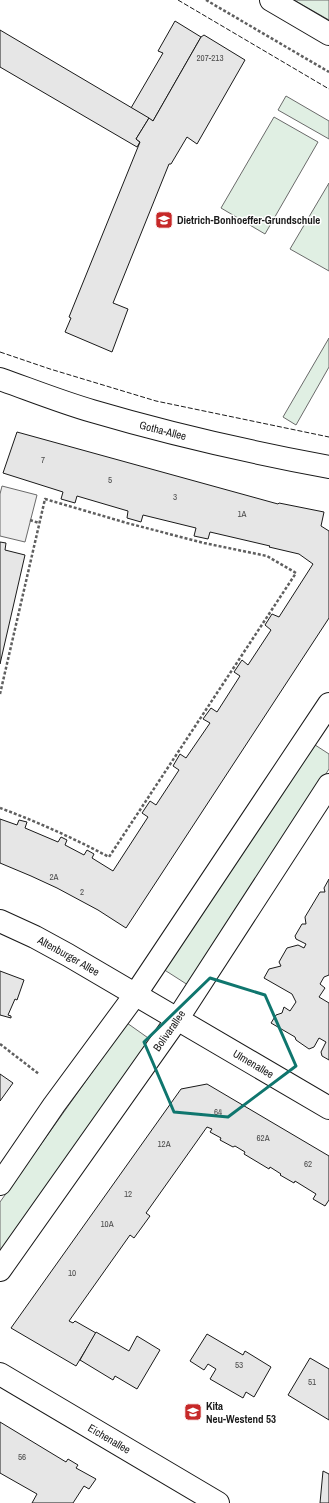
<svg xmlns="http://www.w3.org/2000/svg" width="329" height="1503" viewBox="0 0 329 1503" font-family="'Archivo Narrow',sans-serif">
<rect width="100%" height="100%" fill="#fff"/>
<!-- green -->
<g fill="#e0efe3" stroke="#6a6a6a">
<path d="M294,0H329V20Z"/>
<path d="M286,96L329,121V139L278,110Z"/>
<path d="M274,117L318,142L265,234L221,208Z"/>
<path d="M329,183V271L290,249Z"/>
<path d="M329,338V367L296,425L283,417Z"/>
<path d="M312,743L329,754V769L188,985L163,969Z"/>
<path d="M127,1023L151,1040L0,1255V1202Z"/>
</g>
<!-- parking -->
<path fill="#ededed" stroke="#6a6a6a" d="M2,486L37,495L25,542L0,536V494Z"/>
<!-- building -->
<g fill="#e6e6e6" stroke="#1a1a1a">
<path d="M175,21L201,37L153,121L131,108L163,53L158,51Z"/>
<path d="M0,30L149,118L136,139L140,142L137,147L0,67Z"/>
<path d="M204,35L245,60L197,144L187,137L171,164H169L113,303L128,309L112,352L65,332L71,318L69,317L140,142L136,139L149,118L153,121L201,37Z"/>
<path d="M17,432L278,504L279,503L324,512L321,526L329,531V618L126,928L98,910L57,888L31,876L0,863V819L17,825L19,820L27,822L25,828L58,842L61,837L67,840L65,845L84,855L87,850L94,854L92,858L113,871L148,817L142,813L150,801L156,805L179,770L173,766L180,754L186,758L210,723L203,719L211,708L217,712L240,676L234,672L242,660L248,665L271,630L265,625L272,614L279,617L313,564L299,554L269,547L270,546L210,532L208,539L194,536L196,528L143,515L141,522L127,518L128,511L77,496L75,503L61,499L63,492L3,473Z"/>
<path d="M0,542L6,543L5,550L25,555L0,664Z"/>
<path d="M329,879V975L324,977L320,984L325,988L319,997L329,1003V1060L322,1056L321,1052L326,1042L319,1038L314,1047L309,1049L296,1040L295,1037L271,1023L276,1015L282,1013L284,1007L290,1011L296,1002L292,994L264,978L269,969L281,966L279,962L287,948L298,945L304,948L306,944L296,939L295,936L302,924H306L305,917L320,892H325L324,888Z"/>
<path d="M0,971L24,980L17,1000L15,999L8,1015L11,1016V1018L0,1015Z"/>
<path d="M0,1074L13,1083L0,1101Z"/>
<path d="M207,1084L329,1156V1200L325,1206L313,1199L316,1194L295,1181L294,1183L280,1175L281,1174L270,1167L269,1169L244,1154L245,1152L235,1146L233,1147L220,1140L221,1138L210,1132L212,1129L207,1127L146,1213L150,1216L134,1238L130,1235L69,1321L73,1323L75,1321L96,1333L76,1366L11,1328L181,1089Z"/>
<path d="M96,1332L129,1351L137,1336L160,1350L137,1389L115,1376L113,1380L80,1360Z"/>
<path d="M207,1334L243,1355L245,1351L271,1367L254,1397L246,1392L243,1398L210,1379L216,1369L208,1364L204,1370L190,1361Z"/>
<path d="M310,1358L329,1369V1420L288,1395Z"/>
<path d="M0,1422L66,1462L68,1459L78,1465L76,1468L96,1479L89,1489L84,1486L73,1503H32L37,1494L0,1473Z"/>
<path d="M323,1471L329,1474V1503H320Z"/>
</g>
<g fill="none" stroke-linecap="round" stroke-linejoin="round">
<defs>
<g id="minor">
<path id="s1" d="M0,379C31,390 61,402 92,411C170,434 249,452 329,467"/>
<path id="s2" d="M0,921L35,937L68,955L329,1108"/>
<path d="M0,1184L54,1105L135,995L329,704"/>
<path id="s3" d="M0,1270L178,1018L329,785"/>
<path id="s4" d="M0,1374L218,1503"/>
</g>
<path id="major" d="M271,0L329,34"/>
</defs>
<!-- minor casing -->
<use href="#minor" stroke="#1a1a1a" stroke-width="24"/>
<!-- major casing -->
<use href="#major" stroke="#1a1a1a" stroke-width="24"/>
<!-- path -->
<g stroke="#5f5f5f" stroke-width="2.5" stroke-dasharray="3 2" stroke-linecap="butt">
<path d="M206,0L329,72"/>
<path d="M30,520L39,523"/>
<path d="M0,694L45,499L127,523L204,543L267,556L296,573L109,857C73,838 38,822 0,808"/>
<path d="M0,1044L39,1074"/>
</g>
<!-- minor -->
<use href="#minor" stroke="#fff" stroke-width="22"/>
<!-- major -->
<use href="#major" stroke="#fff" stroke-width="22"/>
<!-- fence -->
<g stroke="#1a1a1a" stroke-width="1" stroke-dasharray="5 2" stroke-linecap="butt">
<path d="M178,0L329,89"/>
<path d="M0,352L50,369L156,401L329,437"/>
</g>
</g>
<!-- marked area -->
<path fill="none" stroke="#0f766e" stroke-width="3" stroke-linejoin="round" d="M210,978L265,995L296,1066L228,1117L174,1112L144,1042Z"/>
<!-- icons -->
<defs>
<symbol id="school-square" viewBox="-11 -11 22 22"><rect x="-9" y="-9" width="18" height="18" rx="4" fill="#c62828" stroke="#fff"/><path d="M0-5L7-2L0 1L-7-2ZM-4 1L0 2.5L4 1V4Q0 6-4 4Z" fill="#fff"/></symbol>
</defs>
<g fill-rule="evenodd">
<use href="#school-square" x="154" y="210" width="20" height="20"/>
<use href="#school-square" x="183" y="1402" width="20" height="20"/>
</g>
<g text-anchor="middle" dominant-baseline="central" stroke-width="3" stroke-linejoin="round" paint-order="stroke">
<!-- number labels -->
<g font-size="9" fill="#4d4d4d">
<text x="210" y="58">207-213</text>
<text x="43" y="460">7</text>
<text x="110" y="480">5</text>
<text x="175" y="497">3</text>
<text x="242" y="514">1A</text>
<text x="54" y="877">2A</text>
<text x="82" y="892">2</text>
<text x="218" y="1112">64</text>
<text x="263" y="1138">62A</text>
<text x="164" y="1144">12A</text>
<text x="308" y="1164">62</text>
<text x="128" y="1194">12</text>
<text x="107" y="1224">10A</text>
<text x="72" y="1273">10</text>
<text x="239" y="1365">53</text>
<text x="312" y="1382">51</text>
<text x="22" y="1457">56</text>
</g>
<!-- poi labels -->
<g font-size="11" font-weight="bold" fill="#1a1a1a" stroke="#fff" text-anchor="start">
<text x="177" y="220">Dietrich-Bonhoeffer-Grundschule</text>
<text x="206" y="1406">Kita<tspan x="206" dy="13">Neu-Westend 53</tspan></text>
</g>
<!-- street labels -->
<g font-size="11" fill="#1a1a1a" stroke="#fff">
<text stroke="none"><textPath href="#s1" startOffset="171">Gotha-Allee</textPath></text>
<text stroke="none"><textPath href="#s2" startOffset="77">Altenburger Allee</textPath></text>
<text stroke="none"><textPath href="#s3" startOffset="293">Bolivarallee</textPath></text>
<text stroke="none"><textPath href="#s2" startOffset="291">Ulmenallee</textPath></text>
<text stroke="none"><textPath href="#s4" startOffset="127">Eichenallee</textPath></text>
</g>
</g>
</svg>
